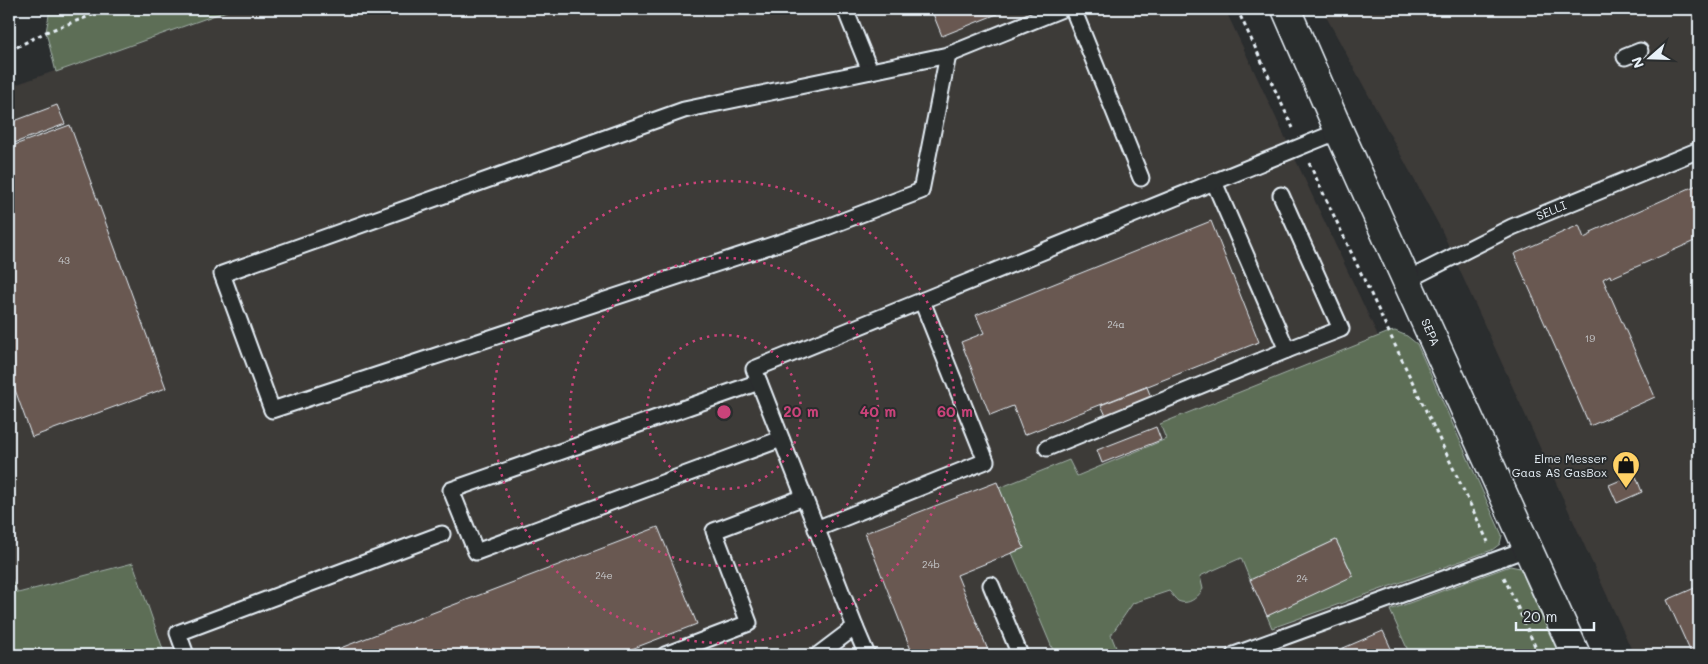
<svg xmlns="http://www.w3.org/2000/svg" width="1708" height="664" viewBox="0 0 1708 664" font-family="Mali,sans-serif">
<rect width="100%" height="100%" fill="#2a2d2e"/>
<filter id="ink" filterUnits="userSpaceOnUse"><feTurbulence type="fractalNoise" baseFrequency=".02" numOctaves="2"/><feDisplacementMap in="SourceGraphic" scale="10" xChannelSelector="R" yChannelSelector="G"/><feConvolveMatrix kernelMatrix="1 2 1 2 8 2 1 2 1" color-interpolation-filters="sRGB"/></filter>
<g filter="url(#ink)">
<!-- built -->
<g fill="#3d3a38">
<path d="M232,9H1225L1489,573L1525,655H165L133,563L17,593L9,573V87Z"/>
<path d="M1322,9H1699V655H1634L1441,229Z"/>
</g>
<!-- green -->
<g fill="#5d6e57" stroke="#a2b0a8">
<path d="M50,9H232L56,72L46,32Z"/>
<path d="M1395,331L1407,336L1417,344L1502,535L1500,544L1492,550L1272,628L1267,616L1353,575L1336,540L1250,580L1241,558L1200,576L1203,589C1198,597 1189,606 1178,601C1175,599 1172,594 1169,591L1133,603L1111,635L1119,655H1055L1012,553L1024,548L999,488L1069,460L1077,476L1166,439L1160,424L1389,332Z"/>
<path d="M133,563L165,655H9V573L18,593Z"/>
<path d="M1510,566L1520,568L1559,655H1410L1390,610Z"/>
</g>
<!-- building -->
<g fill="#695851" stroke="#e8f1f8">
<path d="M931,9H995L997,14L942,36Z"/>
<path d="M57,105L65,124L9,145V123Z"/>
<path d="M70,125L166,388L32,437L9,373V147Z"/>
<path d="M1699,184V239L1611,278L1610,275L1603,279L1655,397L1590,426L1514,254L1579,225L1584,238L1592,234L1591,232Z"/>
<path d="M1211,221L1259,342L1024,435L1013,406L990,415L961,342L984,333L976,315Z"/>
<path d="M1147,387L1153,402L1108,420L1101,405Z"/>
<path d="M1156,427L1161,440L1102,463L1097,450Z"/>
<path d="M1635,474L1642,492L1617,503L1609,485Z"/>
<path d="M997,482L1024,548L957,575L990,655H913L865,533Z"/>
<path d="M658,527L697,624L616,655H322Z"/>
<path d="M1336,540L1353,576L1267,616L1250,580Z"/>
<path d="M1699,586V655H1692L1667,600Z"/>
<path d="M1383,631L1394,655H1327Z"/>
</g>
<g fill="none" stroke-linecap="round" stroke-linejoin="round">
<defs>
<g id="lane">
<path d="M845,9L870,71"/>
<path d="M1073,9L1141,178"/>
<path d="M948,55L921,191L827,227L272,410L222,274L684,110L948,55L1062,9"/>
<path d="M1625,57L1640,51"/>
<path d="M1281,195L1341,329L1287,350"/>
<path d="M1407,280L1512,227L1699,150"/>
<path d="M759,382L451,490L476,552L781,439"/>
<path d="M1047,448L1287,350L1214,182"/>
<path d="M816,529L986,461L922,301"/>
<path d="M991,585L1020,655"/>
<path d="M855,627L867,655"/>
<path d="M186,655L178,633L442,534"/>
<path d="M665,655L749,623L714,531L804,497"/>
<path d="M818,655L855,627L754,369L1339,131"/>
<path d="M1234,655L1529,548"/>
</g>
<path id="street" d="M1286,9L1339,131L1576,655"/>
</defs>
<!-- lane casing -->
<use href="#lane" stroke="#e8f1f8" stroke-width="19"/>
<!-- street casing -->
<use href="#street" stroke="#e8f1f8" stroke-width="31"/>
<!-- path -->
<g stroke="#e8f1f8" stroke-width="3" stroke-dasharray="4 4" stroke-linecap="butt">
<path d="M1237,9L1293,128"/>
<path d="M9,49L15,48L46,32L109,9"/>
<path d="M1309,163L1488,542"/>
<path d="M1504,577L1539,655"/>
</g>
<!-- lane -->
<use href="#lane" stroke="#2a2d2e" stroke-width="15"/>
<!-- street -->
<use href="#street" stroke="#2a2d2e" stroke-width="28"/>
</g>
</g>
<!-- distance rings -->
<g fill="none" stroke="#ca437a" stroke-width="2.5" stroke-dasharray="2.5 5">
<circle cx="724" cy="412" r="77"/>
<circle cx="724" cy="412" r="154"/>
<circle cx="724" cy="412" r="231"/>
</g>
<!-- icons -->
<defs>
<symbol id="shop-pin" viewBox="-11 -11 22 30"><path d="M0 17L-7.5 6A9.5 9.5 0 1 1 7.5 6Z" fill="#ffd166" stroke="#2a2d2e"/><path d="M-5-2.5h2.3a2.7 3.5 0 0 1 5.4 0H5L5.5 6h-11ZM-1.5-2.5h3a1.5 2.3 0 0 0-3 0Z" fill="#111"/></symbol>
</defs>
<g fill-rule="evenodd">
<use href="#shop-pin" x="1610" y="449" width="32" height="43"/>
</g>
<g text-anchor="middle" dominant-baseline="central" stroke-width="4" stroke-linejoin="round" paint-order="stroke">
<!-- number labels -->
<g font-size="10" fill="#c8cbce">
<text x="64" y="260">43</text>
<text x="1116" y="324">24a</text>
<text x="1590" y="338">19</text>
<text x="931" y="564">24b</text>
<text x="604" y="575">24e</text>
<text x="1302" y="578">24</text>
</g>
<!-- street labels -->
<g font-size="12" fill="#e8f1f8" stroke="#2a2d2e">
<text transform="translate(1551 210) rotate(-23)">SELLI</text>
<text transform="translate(1431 332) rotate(66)">SEPA</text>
</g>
<!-- poi labels -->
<g font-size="12" fill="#e8f1f8" stroke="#2a2d2e" text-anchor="end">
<text x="1607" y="458">Elme Messer<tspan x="1607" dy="14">Gaas AS GasBox</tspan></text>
</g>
</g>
<circle cx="724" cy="412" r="8" fill="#ca437a" stroke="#2a2d2e" stroke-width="2.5"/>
<g font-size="15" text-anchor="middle" font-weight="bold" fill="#ca437a" stroke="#2a2d2e" stroke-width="4" stroke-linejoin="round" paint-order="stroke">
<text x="801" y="417">20 m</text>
<text x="878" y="417">40 m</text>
<text x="955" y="417">60 m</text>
</g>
<!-- margin -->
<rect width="1708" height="664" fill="none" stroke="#2a2d2e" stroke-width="30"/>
<rect x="15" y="15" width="1678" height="634" fill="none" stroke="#e8f1f8" stroke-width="2" filter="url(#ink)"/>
<!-- north arrow -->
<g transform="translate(1650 58) rotate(250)" stroke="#2a2d2e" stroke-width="4" paint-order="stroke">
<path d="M0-4L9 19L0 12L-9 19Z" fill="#e8f1f8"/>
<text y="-8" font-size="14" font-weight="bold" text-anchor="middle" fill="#e8f1f8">N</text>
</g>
<!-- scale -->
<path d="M1516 622v8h78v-8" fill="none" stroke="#e8f1f8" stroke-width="2.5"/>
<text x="1523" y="622" font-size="15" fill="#e8f1f8" stroke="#2a2d2e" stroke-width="4" paint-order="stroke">20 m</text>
</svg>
